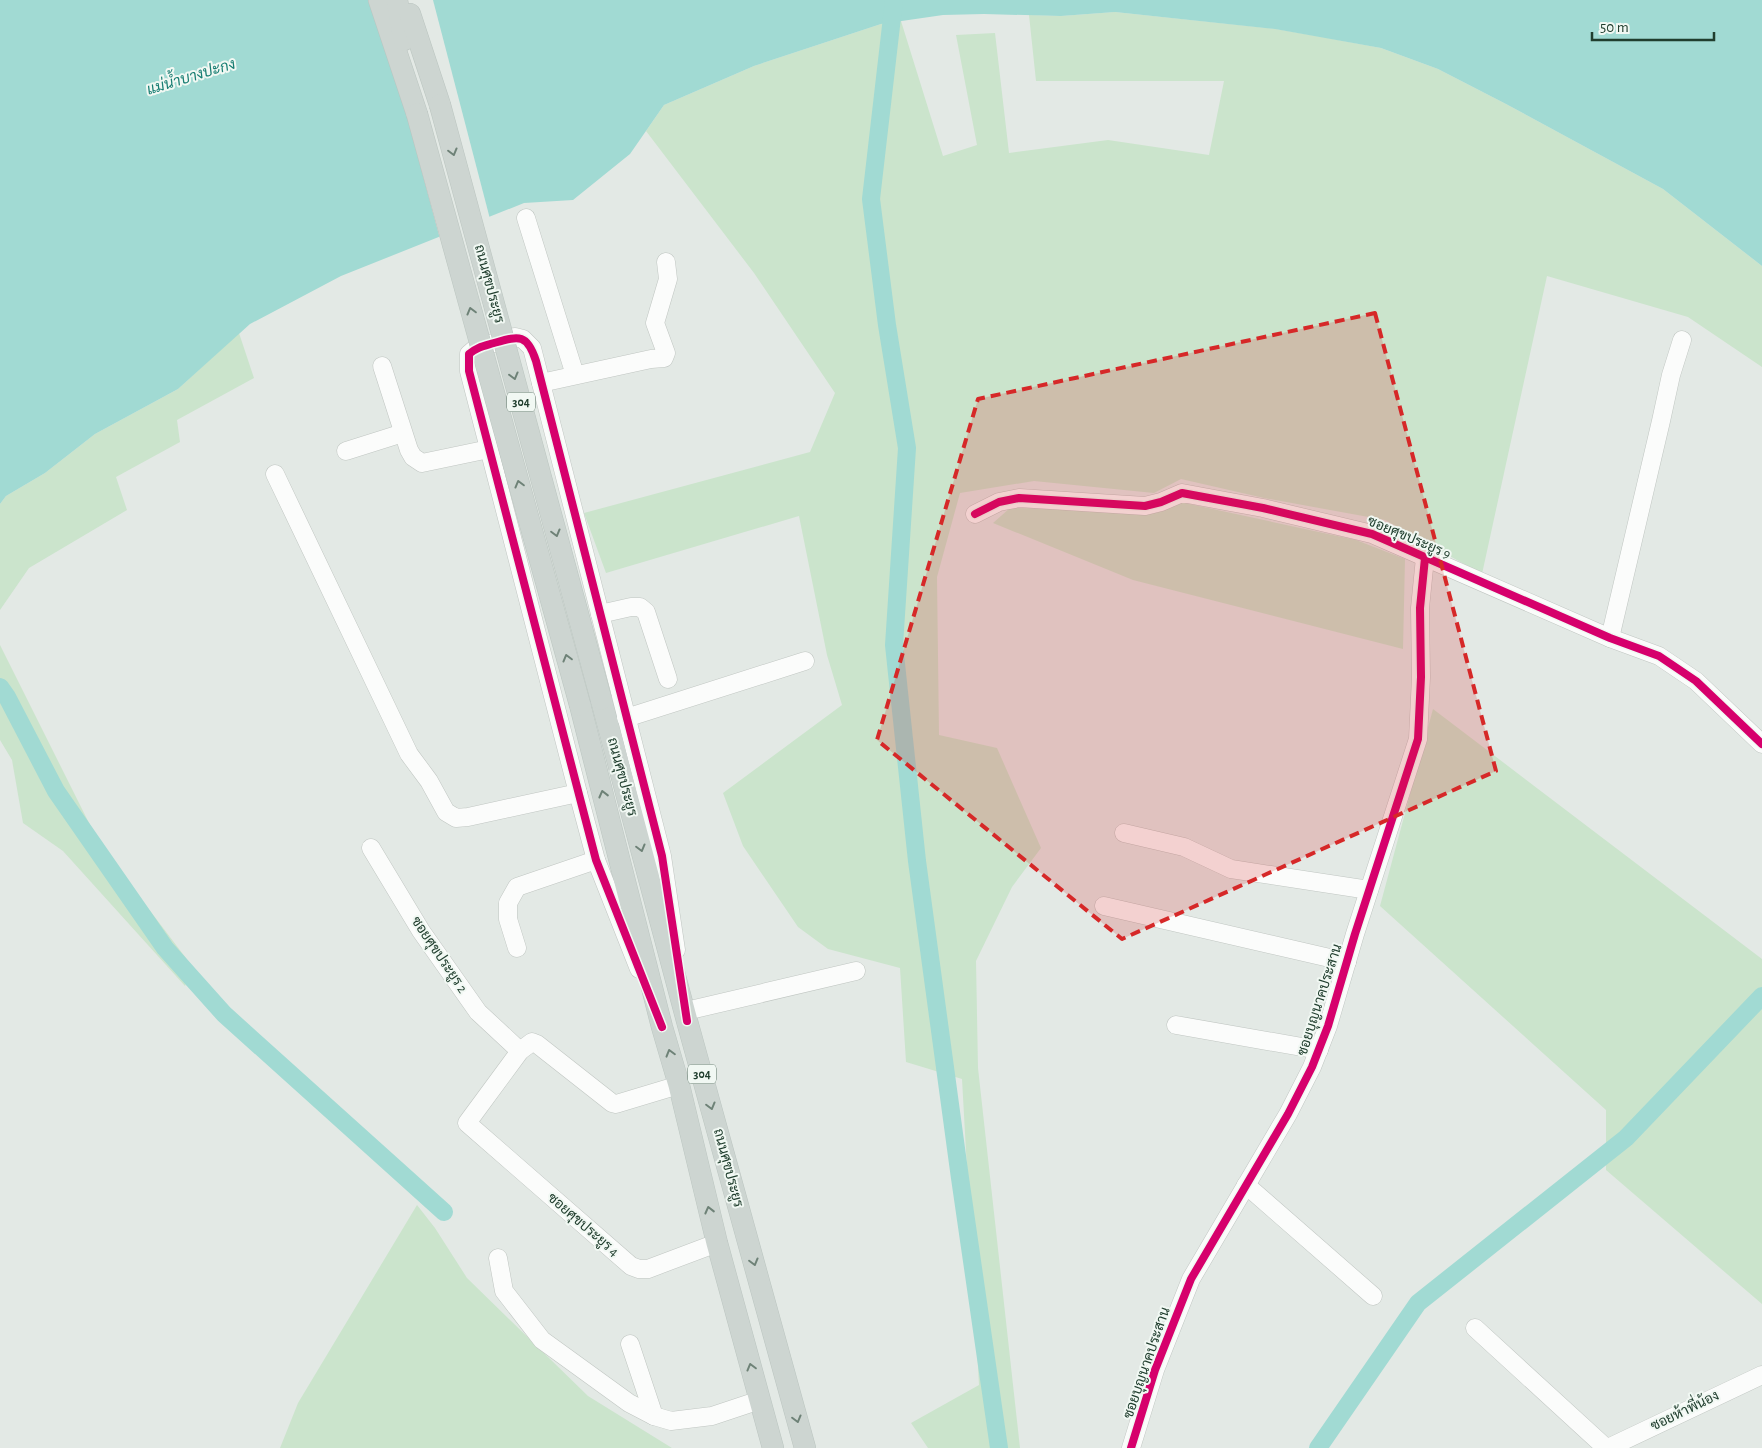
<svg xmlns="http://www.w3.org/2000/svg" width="1762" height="1448" viewBox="0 0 1762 1448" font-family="'Alegreya Sans',Sarabun,sans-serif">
<rect width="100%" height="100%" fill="#e3e9e5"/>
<!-- green -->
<g fill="#cbe4cc">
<path d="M1115,12L1276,29L1322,37L1381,48L1438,69L1506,104L1663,189L1762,266V367L1688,317L1547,276L1482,574L1385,520L1264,498L1181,479L1154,493L1034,481L960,493L937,577L939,735L997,748L1041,848L1012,887L976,961L978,1068L1020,1448H928L911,1423L979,1385L962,1079L906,1062L900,968L828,949L798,927L743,846L723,793L842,705L827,655L799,516L606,573L584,513L810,452L835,393L754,273L646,131L664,105L754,66L881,24L901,21L943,156L977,145L956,35L995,33L1009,153L1108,140L1209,155L1224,81H1036L1029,15L1061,16Z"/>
<path d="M239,333L254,378L177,420L180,442L116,477L127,510L29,568L0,610V504L6,496L45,473L95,434L178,389Z"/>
<path d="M1185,503L1356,540L1405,559L1403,649L1133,580L993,523L1010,508L1084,509Z"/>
<path d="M0,645L100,845L192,966L185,986L63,851L23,823L12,760L0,740Z"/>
<path d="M1433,709L1762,959V1304L1606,1170V1110L1380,906Z"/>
<path d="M417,1205L435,1228L467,1278L588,1396L672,1448H280L298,1403Z"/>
</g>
<!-- water -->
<path fill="#a1dad3" d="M0,0H1762V266L1663,189L1506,104L1438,69L1381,48L1275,29L1115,12L1061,16L984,14L943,15L881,24L754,66L664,105L630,154L573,200L524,203L341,276L250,324L178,389L95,434L45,473L6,496L0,504Z"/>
<!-- pier -->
<path fill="#e3e9e5" d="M376,0H433L490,219L440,239Z"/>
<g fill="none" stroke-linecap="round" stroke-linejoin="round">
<!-- canal -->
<g stroke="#a1dad3" stroke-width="18">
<path d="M894,0L871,199L887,325L907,448L894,645L917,861L960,1178L999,1448"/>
<path d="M0,687L7,697L56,791L165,948L224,1014L444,1212"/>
<path d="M1318,1448L1418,1303L1626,1138L1762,996"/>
</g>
<defs>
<g id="minor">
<path d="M526,218L575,375"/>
<path d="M382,366L409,450L413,457L422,463L489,449"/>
<path d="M541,383L651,359L664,358L666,353L655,323L668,279L666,262"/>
<path d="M346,451L403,433"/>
<path d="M275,474L409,754L429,781L446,812L456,818L468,817L578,793"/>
<path d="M975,514L999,502L1019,498L1145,506L1161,502L1182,493L1263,508L1372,534L1610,638L1659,656L1696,681L1762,744"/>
<path d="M600,614L631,607H640L646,612L668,679"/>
<path d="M1610,638L1661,421L1671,375L1682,340"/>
<path d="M626,718L805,661"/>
<path d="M1124,833L1184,847L1231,869L1369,890"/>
<path d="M371,848L421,931L478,1012L520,1051"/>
<path d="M1104,906L1347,962"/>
<path d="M517,948L508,919V903L517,887L596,860"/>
<path d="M639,969L596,860L578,793L469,371V354L476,348L515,337L523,339L532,348L662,856L676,950"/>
<path d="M686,1011L856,971"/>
<path d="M1176,1025L1319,1050"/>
<path d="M679,1085L616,1104L612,1103L537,1044L532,1042L520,1051L467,1123L631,1266L639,1269H648L717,1243"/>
<path d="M1246,1185L1373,1296"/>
<path d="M498,1258L504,1291L542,1340L629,1403L654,1416"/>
<path d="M1475,1328L1606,1448"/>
<path d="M630,1344L654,1416L671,1421L712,1416L760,1400"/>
<path d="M1131,1448L1155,1370L1191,1279L1288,1114L1312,1067L1328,1026L1355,934L1418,739L1421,677L1420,608L1425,558"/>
<path d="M1608,1448L1762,1375"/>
</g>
<g id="major">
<path d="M379,0L417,114"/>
<path d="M397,0L404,40"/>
<path d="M410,14L440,105"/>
<path d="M601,699L687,1021L805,1448"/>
<path d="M580,705L662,1027L679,1085L717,1243L773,1448"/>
</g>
</defs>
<!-- minor casing -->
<use href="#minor" stroke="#c0c6c2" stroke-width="19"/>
<!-- major casing -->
<use href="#major" stroke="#bbc5c0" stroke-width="22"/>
<!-- minor -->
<use href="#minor" stroke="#fbfcfb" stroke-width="18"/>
<!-- major -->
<use href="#major" stroke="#cdd5d1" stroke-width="21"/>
<defs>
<g id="major-bridge">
<path d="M440,105L601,699"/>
<path d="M417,114L580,705"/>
</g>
</defs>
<!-- major-bridge casing -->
<use href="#major-bridge" stroke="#bbc5c0" stroke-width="22" stroke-linecap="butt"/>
<!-- major-bridge -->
<use href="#major-bridge" stroke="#cdd5d1" stroke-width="21"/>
<defs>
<g id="cycleway">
<path d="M975,514L999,502L1019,498L1145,506L1161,502L1182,493L1263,508L1372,534L1610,638L1659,656L1696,681L1762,744"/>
<path d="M662,1027L596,860L469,371V354C477,347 484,346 494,343C519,336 527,333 536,361L662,856L687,1021"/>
<path d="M1131,1448L1155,1370L1191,1279L1288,1114L1312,1067L1328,1026L1355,934L1418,739L1421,677L1420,608L1425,558"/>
</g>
</defs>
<!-- cycleway casing -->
<use href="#cycleway" stroke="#f1f8f3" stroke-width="11"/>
<!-- cycleway -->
<use href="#cycleway" stroke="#d6006c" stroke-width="8"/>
</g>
<!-- one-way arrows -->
<defs><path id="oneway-chevron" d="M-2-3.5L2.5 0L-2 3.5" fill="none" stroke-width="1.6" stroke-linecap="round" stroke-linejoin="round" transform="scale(1.25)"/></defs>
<g stroke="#6e8277">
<use href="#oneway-chevron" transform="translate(453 152) rotate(75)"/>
<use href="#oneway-chevron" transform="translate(471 311) rotate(-105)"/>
<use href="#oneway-chevron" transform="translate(514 376) rotate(75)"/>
<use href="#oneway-chevron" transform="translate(519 484) rotate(-105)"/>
<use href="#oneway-chevron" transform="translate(556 533) rotate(75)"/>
<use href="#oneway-chevron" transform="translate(567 658) rotate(-105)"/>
<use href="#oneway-chevron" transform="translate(603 794) rotate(-104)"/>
<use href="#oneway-chevron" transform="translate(641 848) rotate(75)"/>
<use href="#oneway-chevron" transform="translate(670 1053) rotate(-106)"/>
<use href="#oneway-chevron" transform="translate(711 1106) rotate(75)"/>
<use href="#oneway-chevron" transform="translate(709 1210) rotate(-104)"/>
<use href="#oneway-chevron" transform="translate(754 1262) rotate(75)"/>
<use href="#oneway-chevron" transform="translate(751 1367) rotate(-105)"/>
<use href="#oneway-chevron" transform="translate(797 1419) rotate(75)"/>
</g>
<!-- marked area -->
<path fill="#d62828" fill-opacity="0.2" stroke="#d62828" stroke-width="4" stroke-dasharray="10 6" stroke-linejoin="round" d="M1375,313L1496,771L1122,939L877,740L978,399Z"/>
<g text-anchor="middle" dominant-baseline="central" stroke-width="4" stroke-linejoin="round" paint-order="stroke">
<!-- shield labels -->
<g fill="#f1f8f3" stroke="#5f7669" stroke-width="1">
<rect x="507" y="392.5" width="28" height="19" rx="4"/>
<rect x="688" y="1064.5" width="28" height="19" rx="4"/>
</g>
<g font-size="12" font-weight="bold" fill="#203e2e">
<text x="521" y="402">304</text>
<text x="702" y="1074">304</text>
</g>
<!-- street labels -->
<g font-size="14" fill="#203e2e" stroke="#f1f8f3">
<text transform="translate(489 284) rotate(75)">ถนนศุขประยูร</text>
<text transform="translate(1409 538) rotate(23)">ซอยศุขประยูร 9</text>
<text transform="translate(622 777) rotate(75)">ถนนศุขประยูร</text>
<text transform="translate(439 955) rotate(56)">ซอยศุขประยูร 2</text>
<text transform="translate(1320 1000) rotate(-72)">ซอยบุญนาคประสาน</text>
<text transform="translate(728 1168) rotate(75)">ถนนศุขประยูร</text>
<text transform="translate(583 1225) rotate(41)">ซอยศุขประยูร 4</text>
<text transform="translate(1147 1363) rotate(-71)">ซอยบุญนาคประสาน</text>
<text transform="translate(1685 1411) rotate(-26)">ซอยห้าพี่น้อง</text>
</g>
<!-- water labels -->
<g font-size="15" font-style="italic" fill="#177d72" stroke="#f1f8f3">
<text transform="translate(191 77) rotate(-17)">แม่น้ำบางปะกง</text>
</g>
</g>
<!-- scale -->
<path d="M1592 32v8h122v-8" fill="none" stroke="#203e2e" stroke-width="2.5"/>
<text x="1600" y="32" font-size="15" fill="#203e2e" stroke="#f1f8f3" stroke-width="4" paint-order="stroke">50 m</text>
</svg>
